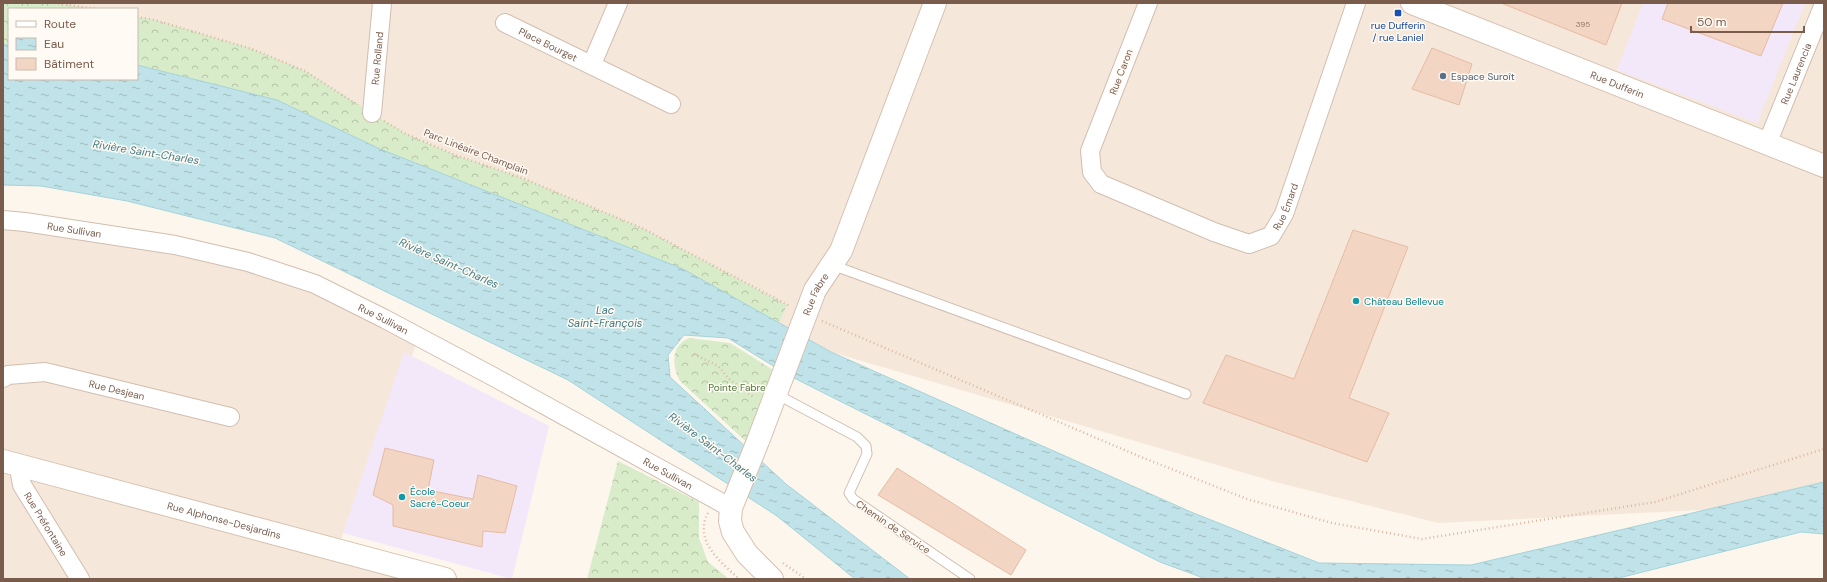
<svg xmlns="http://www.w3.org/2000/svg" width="1827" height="582" viewBox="0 0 1827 582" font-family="'DM Sans',sans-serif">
<defs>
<pattern id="forest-crowns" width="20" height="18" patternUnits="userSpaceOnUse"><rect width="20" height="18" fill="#d8ecc9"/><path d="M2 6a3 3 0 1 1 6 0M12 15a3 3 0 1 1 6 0" fill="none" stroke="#b4c2a5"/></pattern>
<pattern id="water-ripples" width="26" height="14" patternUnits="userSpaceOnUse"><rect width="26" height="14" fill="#bfe3e8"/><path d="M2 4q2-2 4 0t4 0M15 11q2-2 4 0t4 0" fill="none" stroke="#a0bbbe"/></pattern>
</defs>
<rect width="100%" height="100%" fill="#fdf6ec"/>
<!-- residential -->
<g fill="#f5e8da">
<path d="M3,3H1824V504L1438,523L1275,482L831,352L683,269L380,149L277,100L137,65V9H9V45H3Z"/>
<path d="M3,220L248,262L419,337L343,533L338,551L445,579H3Z"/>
</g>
<!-- education -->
<g fill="#f3e8fa">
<path d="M1643,3H1805L1757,123L1617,70Z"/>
<path d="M404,352L549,426L512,579L343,533Z"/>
</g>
<!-- forest -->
<g fill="url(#forest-crowns)">
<path d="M3,3H54L98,9H9V45H3Z"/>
<path d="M137,17L155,20L252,49L305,71L404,133L455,155L522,178L644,229L787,305L779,323L683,269L380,149L277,100L137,65Z"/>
<path d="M689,338L730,343L778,373L751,446L680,381C672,366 670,346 689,338Z"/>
<path d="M618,461L699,502V538L708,562L729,579H587Z"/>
</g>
<!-- water -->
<path fill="url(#water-ripples)" stroke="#a5d3da" d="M3,45H9V79H137V65L277,100L380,149L683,269L831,352L1191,512L1319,563L1471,565L1824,482V534L1801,532L1615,579H1206L1160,562L788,375L728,338L684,335L668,355L670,377L786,484L910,579H855L777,516L568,380L275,238L127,201L41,186L3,185Z"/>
<!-- building -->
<g fill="#f3d5c3" stroke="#e6bba3">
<path d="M1501,3H1622L1606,45Z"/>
<path d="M1668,3H1783L1761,56L1662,19Z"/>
<path d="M1432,48L1472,64L1459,105L1412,89Z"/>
<path d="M1353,230L1408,247L1349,398L1389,413L1367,462L1203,403L1226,355L1294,379Z"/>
<path d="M385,448L434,460L428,490L473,499L478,475L517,486L505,533L483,531L482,547L393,526V505L373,495Z"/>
<path d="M897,468L1026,550L1011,575L878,495Z"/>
</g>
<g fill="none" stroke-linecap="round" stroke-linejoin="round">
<defs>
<g id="lane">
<path d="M832,265L1186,394"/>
<path d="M776,394L857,437L866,446L867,454L849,493L853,499L970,579"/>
</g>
<g id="street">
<path id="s1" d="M1148,3L1090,151L1092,172L1101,184L1214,232L1249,244L1271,236L1284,214L1356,3"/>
<path id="s2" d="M505,23L671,104"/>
<path d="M592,64L618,3"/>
<path id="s3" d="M372,113L382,3"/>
<path id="s4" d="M1767,144L1824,4"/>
<path id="s5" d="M3,220L25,222L175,245L248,262L315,284L385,319L492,376L731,508"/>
<path id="s6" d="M3,378L8,375L45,372L230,417"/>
<path id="s7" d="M21,466L20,474L22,485L80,579"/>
</g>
<g id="secondary">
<path id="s8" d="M1412,3L1824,166"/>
<path id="s9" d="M3,461L445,579"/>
<path id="s10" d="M772,579L747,554L733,532L730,521L731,508L758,441L815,290L841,251L935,3"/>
</g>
</defs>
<!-- lane casing -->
<use href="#lane" stroke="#d1beb0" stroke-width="11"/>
<!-- street casing -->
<use href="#street" stroke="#d1beb0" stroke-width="20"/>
<!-- secondary casing -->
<use href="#secondary" stroke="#d6c0b0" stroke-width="24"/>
<!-- path -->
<g stroke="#d9b8a5" stroke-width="2.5" stroke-dasharray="1 3" stroke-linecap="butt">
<path d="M54,3L98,9"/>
<path d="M137,17L155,20L252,49L305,71L356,104"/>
<path d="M384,121L404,133L455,155L522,178L644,229L790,306"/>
<path d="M822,321L1141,457L1247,499L1332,523L1422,539L1655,502L1824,449"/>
<path d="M694,354L718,366L729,379L755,398"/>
<path d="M708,513C693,541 721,562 739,579"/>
<path d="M783,563L806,579"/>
</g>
<!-- lane -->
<use href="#lane" stroke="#fff" stroke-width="9"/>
<!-- street -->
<use href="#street" stroke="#fff" stroke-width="18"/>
<!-- secondary -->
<use href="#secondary" stroke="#fff" stroke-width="22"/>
</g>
<!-- markers -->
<rect fill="#1a4fb4" stroke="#fffaf3" stroke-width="1.5" x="1394" y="9" width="8" height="8" rx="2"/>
<circle fill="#5c6f8a" stroke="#fffaf3" stroke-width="1.5" cx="1443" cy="76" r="4"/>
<g fill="#0f9aa8" stroke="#fffaf3" stroke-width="1.5">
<circle cx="1356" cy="301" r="4"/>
<circle cx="402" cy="497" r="4"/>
</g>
<g text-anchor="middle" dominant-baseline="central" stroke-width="3" stroke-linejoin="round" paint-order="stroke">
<!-- number labels -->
<g font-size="8" fill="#987a6a">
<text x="1583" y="24">395</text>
</g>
<!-- transit labels -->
<g font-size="10" fill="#164399" stroke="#fffaf3">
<text x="1398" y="25">rue Dufferin<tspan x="1398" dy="12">/ rue Laniel</tspan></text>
</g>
<!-- street labels -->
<g font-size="10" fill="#7a5c4d" stroke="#fffaf3">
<text stroke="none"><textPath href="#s2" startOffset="48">Place Bourget</textPath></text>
<text stroke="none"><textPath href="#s3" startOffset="55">Rue Rolland</textPath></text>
<text transform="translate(1121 72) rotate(-69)">Rue Caron</text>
<text stroke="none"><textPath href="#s4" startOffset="76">Rue Laurencia</textPath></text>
<text stroke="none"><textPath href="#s8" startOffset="221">Rue Dufferin</textPath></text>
<text transform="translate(476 152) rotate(21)">Parc Linéaire Champlain</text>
<text stroke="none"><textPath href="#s1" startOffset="411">Rue Émard</textPath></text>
<text stroke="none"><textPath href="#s5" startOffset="72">Rue Sullivan</textPath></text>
<text stroke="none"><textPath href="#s10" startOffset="316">Rue Fabre</textPath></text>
<text stroke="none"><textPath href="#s5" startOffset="396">Rue Sullivan</textPath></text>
<text stroke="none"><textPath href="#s6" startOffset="117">Rue Desjean</textPath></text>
<text stroke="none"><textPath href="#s5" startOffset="720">Rue Sullivan</textPath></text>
<text stroke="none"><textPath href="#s9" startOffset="229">Rue Alphonse-Desjardins</textPath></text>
<text stroke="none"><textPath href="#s7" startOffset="65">Rue Préfontaine</textPath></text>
<text transform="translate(893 527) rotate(34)">Chemin de Service</text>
</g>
<!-- service labels -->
<g font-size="10" fill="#4e5e75" stroke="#fffaf3" text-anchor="start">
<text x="1451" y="76">Espace Suroît</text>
</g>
<!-- culture labels -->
<g font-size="10" fill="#0d838f" stroke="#fffaf3" text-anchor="start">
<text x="1364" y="301">Château Bellevue</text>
<text x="410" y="491">École<tspan x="410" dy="12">Sacré-Coeur</tspan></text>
</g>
<!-- park labels -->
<g font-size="10" fill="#537a41" stroke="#fffaf3">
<text x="737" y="387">Pointe Fabre</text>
</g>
<!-- water labels -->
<g font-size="11" font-style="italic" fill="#437c86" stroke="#fffaf3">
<text transform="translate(146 152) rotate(9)">Rivière Saint-Charles</text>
<text transform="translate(449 263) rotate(24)">Rivière Saint-Charles</text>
<text x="605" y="310">Lac<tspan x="605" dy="13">Saint-François</tspan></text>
<text transform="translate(713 447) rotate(37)">Rivière Saint-Charles</text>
</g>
</g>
<!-- border -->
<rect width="1827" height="582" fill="none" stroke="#7a5c4d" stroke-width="8"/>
<!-- legend -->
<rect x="8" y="8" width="130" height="72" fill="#fffaf3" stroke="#cabbb1"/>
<rect x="16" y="21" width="20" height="6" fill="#ffffff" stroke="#cabbb1"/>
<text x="44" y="28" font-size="12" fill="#7a5c4d">Route</text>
<rect x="16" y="38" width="20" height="12" fill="url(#water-ripples)" stroke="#cabbb1"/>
<text x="44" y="48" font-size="12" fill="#7a5c4d">Eau</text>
<rect x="16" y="58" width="20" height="12" fill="#f3d5c3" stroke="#cabbb1"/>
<text x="44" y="68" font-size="12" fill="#7a5c4d">Bâtiment</text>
<!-- scale -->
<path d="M1691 26v6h113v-6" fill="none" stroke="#7a5c4d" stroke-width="2"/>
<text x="1697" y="26" font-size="12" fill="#7a5c4d" stroke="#fffaf3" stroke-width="3" paint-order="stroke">50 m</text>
</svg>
